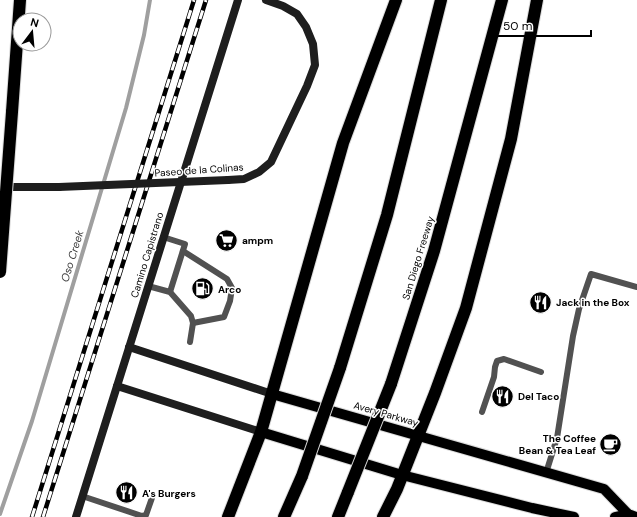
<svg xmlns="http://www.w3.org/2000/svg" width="637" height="517" viewBox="0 0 637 517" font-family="'DM Sans',sans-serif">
<rect width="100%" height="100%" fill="#fff"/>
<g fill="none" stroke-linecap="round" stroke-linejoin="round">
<!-- stream -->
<path stroke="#9f9f9f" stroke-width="4" d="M0,514L32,421L126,108L144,35L150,0"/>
<defs>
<g id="primary">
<path d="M272,394L604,489L628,514L636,517"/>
<path d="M261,432L402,475L532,508L574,517"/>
<path d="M615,517L628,514"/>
</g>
<g id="highway">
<path d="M12,112L20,0"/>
<path d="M340,368L387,215L441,0"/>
<path d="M391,384L434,251L502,0"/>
<path d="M228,517L261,432L343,143L396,0"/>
<path d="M284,517L302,476"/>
<path d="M338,517L348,492"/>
<path d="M383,517L397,489L435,393L466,308L511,139L537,0"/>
</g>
</defs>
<!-- primary casing -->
<use href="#primary" stroke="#dbdbdb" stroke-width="12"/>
<!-- highway casing -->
<use href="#highway" stroke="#dbdbdb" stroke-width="14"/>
<!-- lane -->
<g stroke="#515151" stroke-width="6">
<path d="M163,237L185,244L170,292"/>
<path d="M183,251L227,279L232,288L230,301L224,317L193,323"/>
<path d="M148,286L170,292L191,316L193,323L190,342"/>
<path d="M482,412L494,377L495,367L497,361L504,359L541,372"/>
<path d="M546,473L557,438L573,336L579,309L591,274L637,287"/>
<path d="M82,496L142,516L146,515L153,495"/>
</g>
<!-- secondary -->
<g stroke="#1e1e1e" stroke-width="8">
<path d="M228,180L244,179L259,172L271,162L307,86L315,65L313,44L306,27L297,14L283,6L266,0"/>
<path d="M0,186L13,187H59"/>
<path d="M129,347L272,394"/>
<path d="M117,386L261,432"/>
<path d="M76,517L238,0"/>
</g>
<!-- primary -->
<use href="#primary" stroke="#000" stroke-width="10"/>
<!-- highway -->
<use href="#highway" stroke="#000" stroke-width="12"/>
<defs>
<g id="rail">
<path d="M32,517L194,0"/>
<path d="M43,517L206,0"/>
</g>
</defs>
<!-- rail casing -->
<use href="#rail" stroke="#000" stroke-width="4.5"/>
<!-- rail -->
<use href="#rail" stroke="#fff" stroke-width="3" stroke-dasharray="9" stroke-linecap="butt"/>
<defs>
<g id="highway-bridge">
<path d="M0,272L12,112"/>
<path d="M302,476L340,368"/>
<path d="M348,492L391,384"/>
</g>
</defs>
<!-- highway-bridge casing -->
<use href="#highway-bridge" stroke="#dbdbdb" stroke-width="14" stroke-linecap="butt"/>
<!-- secondary-bridge -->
<path stroke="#1e1e1e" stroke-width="8" d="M59,187L228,180"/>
<!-- highway-bridge -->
<use href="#highway-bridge" stroke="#000" stroke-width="12"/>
</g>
<!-- icons -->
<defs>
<symbol id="supermarket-disc" viewBox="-11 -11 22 22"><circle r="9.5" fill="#000" stroke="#fff"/><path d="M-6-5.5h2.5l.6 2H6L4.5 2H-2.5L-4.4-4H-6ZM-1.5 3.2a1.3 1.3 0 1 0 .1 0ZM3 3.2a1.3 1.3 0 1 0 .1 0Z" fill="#fff"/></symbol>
<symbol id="fuel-disc" viewBox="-11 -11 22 22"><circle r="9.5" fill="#000" stroke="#fff"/><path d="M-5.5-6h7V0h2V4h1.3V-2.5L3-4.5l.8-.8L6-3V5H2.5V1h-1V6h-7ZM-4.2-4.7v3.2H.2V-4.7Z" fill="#fff"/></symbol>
<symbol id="restaurant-disc" viewBox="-11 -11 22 22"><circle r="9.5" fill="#000" stroke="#fff"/><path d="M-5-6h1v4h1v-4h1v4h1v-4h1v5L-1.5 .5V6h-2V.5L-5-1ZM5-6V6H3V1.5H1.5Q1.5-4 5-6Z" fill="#fff"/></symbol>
<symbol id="cafe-disc" viewBox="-11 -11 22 22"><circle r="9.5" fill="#000" stroke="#fff"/><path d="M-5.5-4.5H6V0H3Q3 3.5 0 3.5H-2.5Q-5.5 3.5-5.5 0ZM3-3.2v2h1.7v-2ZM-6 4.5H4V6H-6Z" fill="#fff"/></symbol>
</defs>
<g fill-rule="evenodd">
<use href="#supermarket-disc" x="214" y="228" width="25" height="25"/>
<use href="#fuel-disc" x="190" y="276" width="25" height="25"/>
<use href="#restaurant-disc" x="528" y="290" width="25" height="25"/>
<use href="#restaurant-disc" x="490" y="384" width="25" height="25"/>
<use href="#cafe-disc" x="598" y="432" width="25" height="25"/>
<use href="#restaurant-disc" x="114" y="480" width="25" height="25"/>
</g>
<g text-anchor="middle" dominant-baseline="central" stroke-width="3" stroke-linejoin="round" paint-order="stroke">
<!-- street labels -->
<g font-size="10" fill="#000" stroke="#fff">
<text transform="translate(199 170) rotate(-4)">Paseo de la Colinas</text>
<text transform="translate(147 255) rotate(-73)">Camino Capistrano</text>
<text transform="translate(418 258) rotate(-73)">San Diego Freeway</text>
<text transform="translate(386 414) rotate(16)">Avery Parkway</text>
</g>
<!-- poi labels -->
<g font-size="10" font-weight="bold" fill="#000" stroke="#fff" text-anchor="start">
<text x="242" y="240">ampm</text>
<text x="218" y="289">Arco</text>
<text x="556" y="302">Jack in the Box</text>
<text x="518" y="396">Del Taco</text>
<text x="596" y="438" text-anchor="end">The Coffee<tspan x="596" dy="12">Bean &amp; Tea Leaf</tspan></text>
<text x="142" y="493">A's Burgers</text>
</g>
<!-- water labels -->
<g font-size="11" font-style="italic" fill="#404040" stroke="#fff">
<text transform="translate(72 256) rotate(-73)">Oso Creek</text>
</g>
</g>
<!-- north arrow -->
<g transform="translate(32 32) rotate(16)"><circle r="19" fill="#ffffff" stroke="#999999"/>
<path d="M0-3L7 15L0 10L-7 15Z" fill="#000000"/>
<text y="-6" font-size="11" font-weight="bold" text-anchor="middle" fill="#000000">N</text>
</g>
<!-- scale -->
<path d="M497 30v6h94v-6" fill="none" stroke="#000000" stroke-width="2"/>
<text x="503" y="30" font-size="12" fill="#000000" stroke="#ffffff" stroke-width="3" paint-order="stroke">50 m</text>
</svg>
